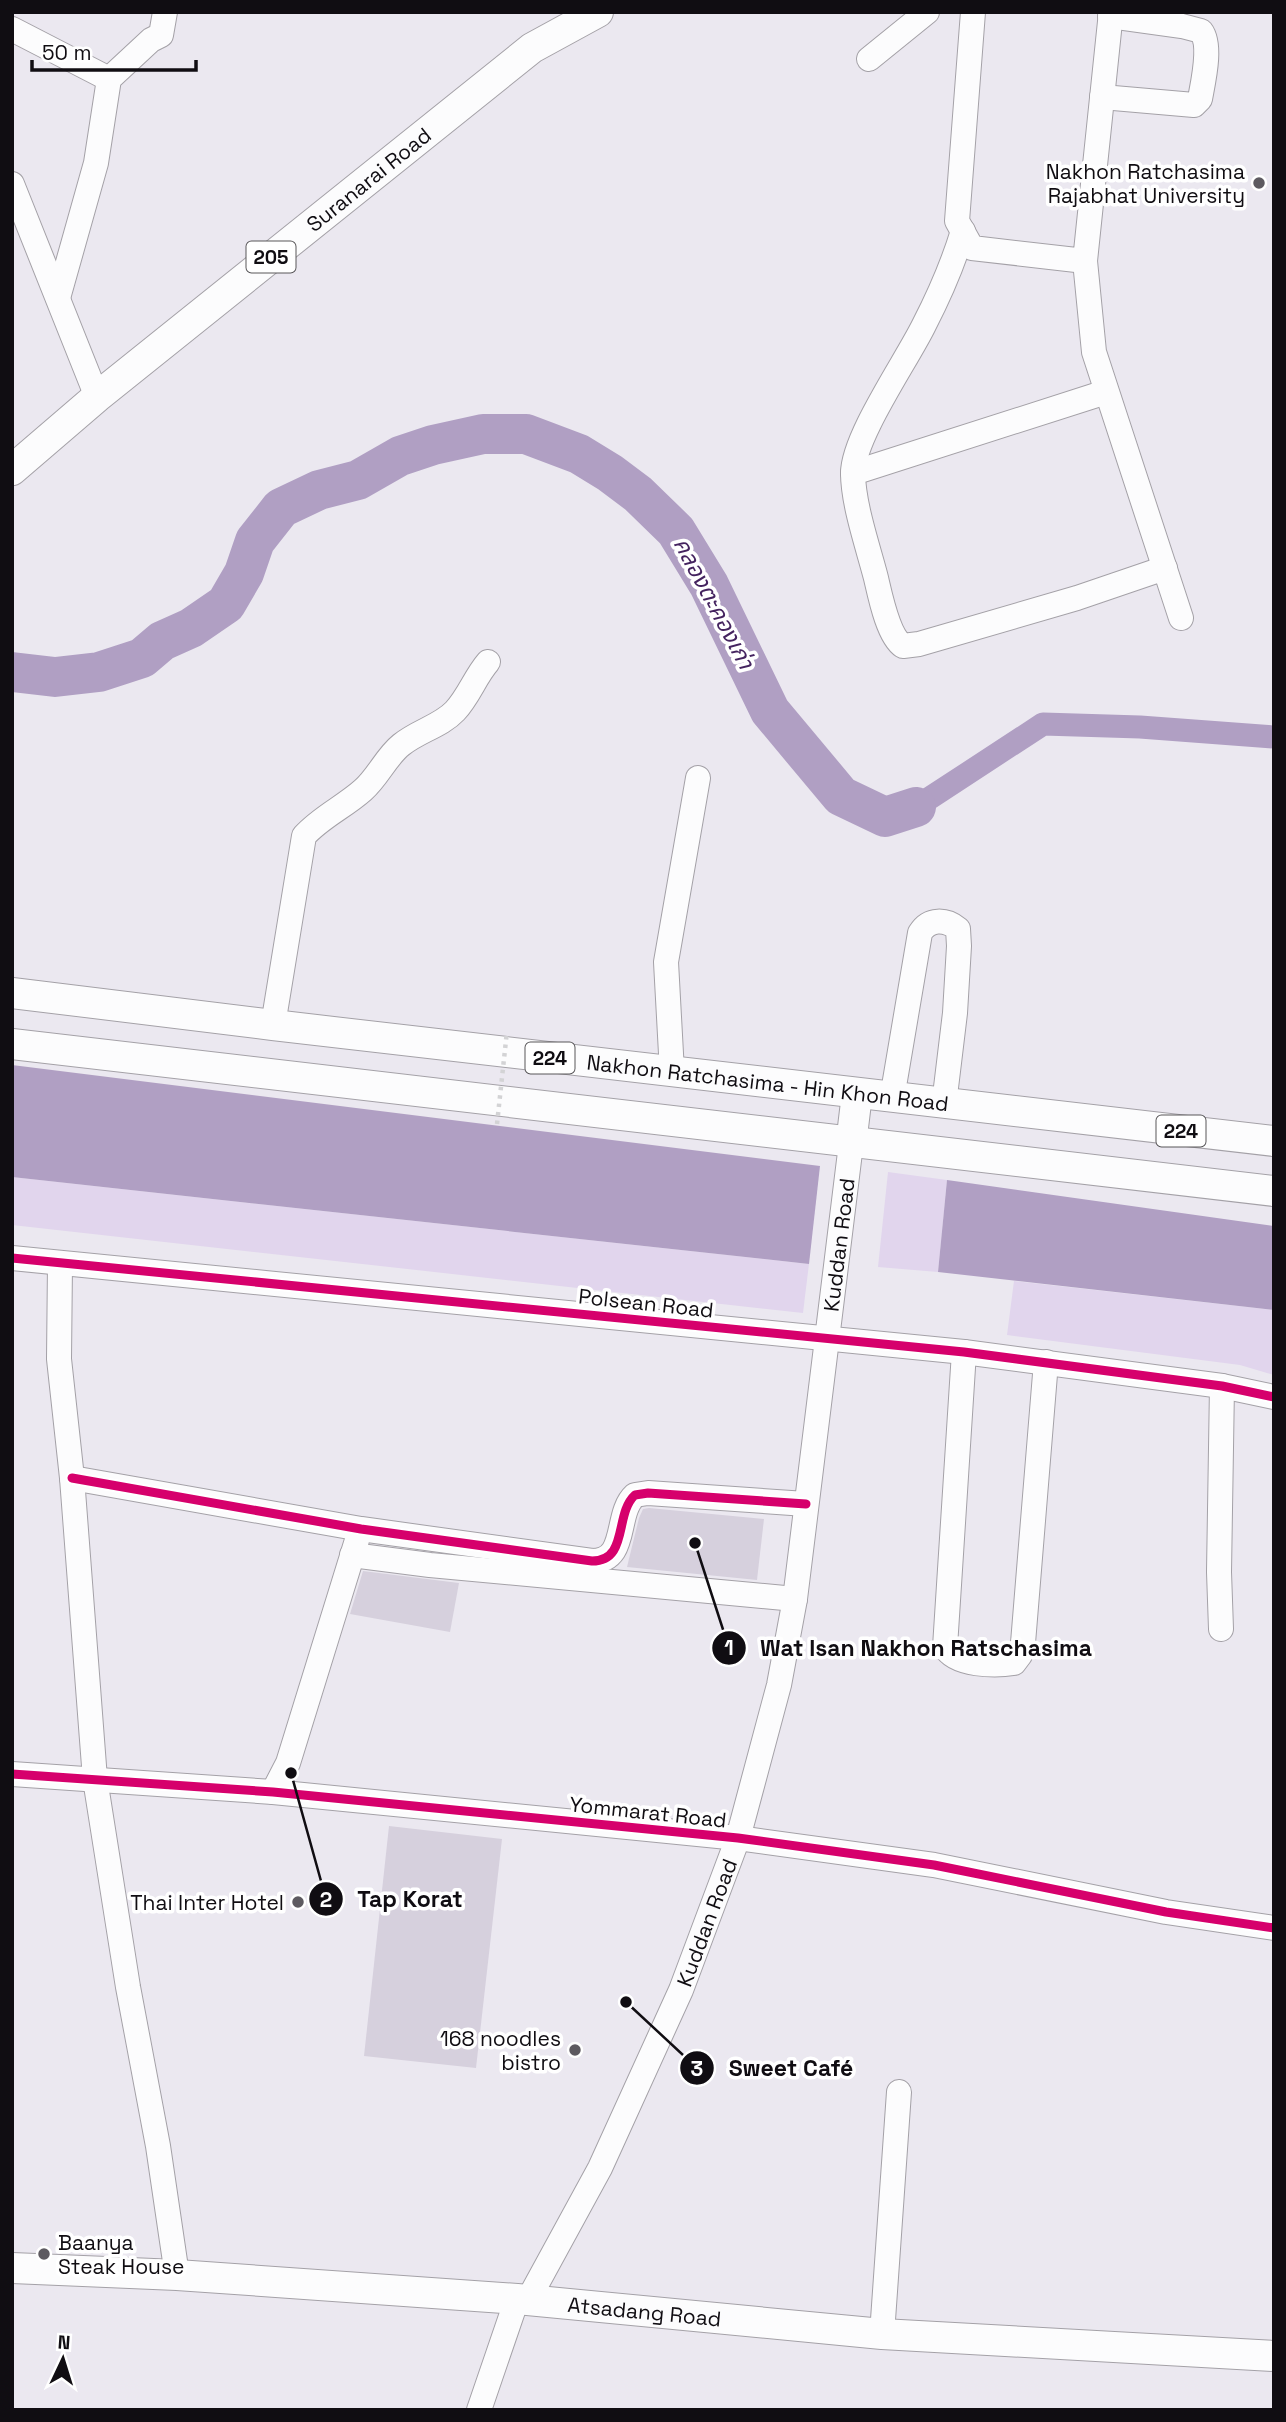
<svg xmlns="http://www.w3.org/2000/svg" width="1286" height="2422" viewBox="0 0 1286 2422" font-family="'Space Grotesk','Noto Sans Thai',sans-serif">
<rect width="100%" height="100%" fill="#ebe8f0"/>
<!-- green -->
<g fill="#e1d5ed">
<path d="M888,1172L947,1180L938,1272L878,1267Z"/>
<path d="M12,1177L809,1264L803,1313L12,1225Z"/>
<path d="M1014,1281L1274,1310V1375L1240,1365L1007,1335Z"/>
</g>
<!-- water -->
<g fill="#b09fc3">
<path d="M12,1065L820,1166L809,1264L12,1177Z"/>
<path d="M947,1180L1274,1226V1310L938,1272Z"/>
</g>
<g fill="none" stroke-linecap="round" stroke-linejoin="round">
<!-- canal -->
<path stroke="#b09fc3" stroke-width="23" d="M916,807L1043,724L1140,727L1274,737"/>
<!-- river -->
<path stroke="#b09fc3" stroke-width="40" d="M12,672L55,677L99,672L142,658L162,641L191,628L226,604L244,573L255,541L281,508L319,490L358,480L400,456L433,445L483,434H526L579,454L610,473L638,494L676,531L709,585L770,711L841,796L885,817L916,807"/>
</g>
<!-- building -->
<g fill="#d6d0dd">
<path d="M649,1508L764,1519L757,1580L627,1567L639,1518L643,1509Z"/>
<path d="M363,1571L459,1583L450,1632L350,1614Z"/>
<path d="M389,1826L502,1839L476,2068L364,2056Z"/>
</g>
<g fill="none" stroke-linecap="round" stroke-linejoin="round">
<defs>
<g id="minor">
<path d="M973,12L957,221L972,248L1085,261L1111,12"/>
<path d="M12,29L109,79"/>
<path d="M869,59L927,12"/>
<path d="M1102,97L1194,105L1200,99C1203,82 1212,45 1201,31L1182,26L1110,16"/>
<path d="M12,184L97,397"/>
<path d="M963,231C953,264 940,294 924,325C907,360 853,437 853,473C853,504 868,547 876,578C880,595 888,636 903,646L919,644L1077,598L1165,568"/>
<path d="M1085,261L1094,352L1181,618"/>
<path d="M58,298L96,163L109,79L151,40L161,35L165,12"/>
<path d="M853,473L1106,392"/>
<path d="M273,1025L304,836C321,817 344,807 363,790C378,777 386,757 401,745C418,731 441,726 455,711C469,696 475,677 488,662"/>
<path d="M672,1072L666,962L698,778"/>
<path d="M892,1098L920,933C929,918 946,919 958,929L959,946L955,1013L944,1104"/>
<path d="M12,1258L964,1352L1222,1386L1274,1397"/>
<path d="M60,1264L59,1359L72,1478L95,1779L128,1987L158,2146L177,2275"/>
<path d="M964,1352L945,1647C955,1666 996,1666 1014,1663L1020,1655L1023,1643L1046,1362"/>
<path d="M72,1478L361,1529L592,1561C629,1561 614,1514 635,1495L648,1493L806,1504"/>
<path d="M352,1555L430,1565L795,1599"/>
<path d="M1221,1629L1219,1572L1222,1386"/>
<path d="M12,1774L273,1792L738,1838L934,1865L1166,1912L1274,1928"/>
<path d="M273,1792L288,1763L357,1540"/>
<path id="s1" d="M528,2300L600,2168L681,1990L738,1838L779,1685L795,1599L851,1144"/>
<path d="M882,2334L899,2092"/>
<path d="M479,2410L517,2299"/>
</g>
<g id="major">
<path id="s2" d="M12,470L97,397L532,48L598,12"/>
<path id="s3" d="M12,993L273,1025L1274,1141"/>
<path d="M12,1044L1274,1191"/>
<path d="M851,1144L857,1094"/>
<path id="s4" d="M12,2268L177,2275L517,2299L882,2334L1274,2356"/>
</g>
</defs>
<!-- minor casing -->
<use href="#minor" stroke="#a4a1a7" stroke-width="26"/>
<!-- major casing -->
<use href="#major" stroke="#a4a1a7" stroke-width="32"/>
<!-- minor -->
<use href="#minor" stroke="#fcfcfd" stroke-width="24"/>
<!-- major -->
<use href="#major" stroke="#fcfcfd" stroke-width="30"/>
<!-- path-bridge -->
<path stroke="#d3d3d5" stroke-width="4.5" stroke-dasharray="3.5 5" stroke-linecap="butt" d="M497,1124L507,1031"/>
<defs>
<g id="cycleway">
<path d="M12,1258L964,1352L1222,1386L1274,1397"/>
<path d="M72,1478L361,1529L592,1561C629,1561 614,1514 635,1495L648,1493L806,1504"/>
<path d="M12,1774L273,1792L738,1838L934,1865L1166,1912L1274,1928"/>
</g>
</defs>
<!-- cycleway casing -->
<use href="#cycleway" stroke="#fff" stroke-width="13"/>
<!-- cycleway -->
<use href="#cycleway" stroke="#d6006c" stroke-width="9"/>
</g>
<!-- markers -->
<g fill="#5d5a60" stroke="#fff" stroke-width="2.5">
<circle cx="1259" cy="183" r="7"/>
<circle cx="298" cy="1902" r="7"/>
<circle cx="575" cy="2050" r="7"/>
<circle cx="44" cy="2254" r="7"/>
</g>
<g text-anchor="middle" dominant-baseline="central" stroke-width="7" stroke-linejoin="round" paint-order="stroke">
<!-- shield labels -->
<g fill="#fff" stroke="#585659" stroke-width="2">
<rect x="246.5" y="241.5" width="49" height="31" rx="5"/>
<rect x="525.5" y="1042.5" width="49" height="31" rx="5"/>
<rect x="1156.5" y="1115.5" width="49" height="31" rx="5"/>
</g>
<g font-size="19" font-weight="bold" fill="#100d12">
<text x="271" y="257">205</text>
<text x="550" y="1058">224</text>
<text x="1181" y="1131">224</text>
</g>
<!-- poi labels -->
<g font-size="21" fill="#100d12" stroke="#fff" text-anchor="end">
<text x="1245" y="171">Nakhon Ratchasima<tspan x="1245" dy="24">Rajabhat University</tspan></text>
<text x="284" y="1902">Thai Inter Hotel</text>
<text x="561" y="2038">168 noodles<tspan x="561" dy="24">bistro</tspan></text>
<text x="58" y="2242" text-anchor="start">Baanya<tspan x="58" dy="24">Steak House</tspan></text>
</g>
<!-- street labels -->
<g font-size="21" fill="#100d12" stroke="#fff">
<text stroke="none"><textPath href="#s2" startOffset="460">Suranarai Road</textPath></text>
<text stroke="none"><textPath href="#s3" startOffset="761">Nakhon Ratchasima - Hin Khon Road</textPath></text>
<text stroke="none"><textPath href="#s1" startOffset="1111">Kuddan Road</textPath></text>
<text transform="translate(646 1303) rotate(6)">Polsean Road</text>
<text transform="translate(648 1812) rotate(6)">Yommarat Road</text>
<text stroke="none"><textPath href="#s1" startOffset="418">Kuddan Road</textPath></text>
<text stroke="none"><textPath href="#s4" startOffset="634">Atsadang Road</textPath></text>
</g>
<!-- water labels -->
<g font-size="23" font-style="italic" fill="#44235f" stroke="#fff">
<text transform="translate(714 603) rotate(62)">คลองตะคองเก่า</text>
</g>
</g>
<!-- callouts -->
<path fill="none" stroke="#100d12" stroke-width="2.5" d="M695 1543L729 1648M291 1773L326 1899M626 2002L697 2068"/>
<g fill="#100d12" stroke="#fff" stroke-width="2.5">
<circle cx="695" cy="1543" r="7"/>
<circle cx="291" cy="1773" r="7"/>
<circle cx="626" cy="2002" r="7"/>
<circle cx="729" cy="1648" r="18"/>
<circle cx="326" cy="1899" r="18"/>
<circle cx="697" cy="2068" r="18"/>
</g>
<g font-size="21" text-anchor="middle" font-weight="bold" fill="#fff">
<text x="729" y="1655">1</text>
<text x="326" y="1907">2</text>
<text x="697" y="2076">3</text>
</g>
<g font-size="23" text-anchor="middle" font-weight="bold" fill="#100d12" stroke="#fff" stroke-width="7" stroke-linejoin="round" paint-order="stroke">
<text x="926" y="1656">Wat Isan Nakhon Ratschasima</text>
<text x="410" y="1907">Tap Korat</text>
<text x="791" y="2076">Sweet Café</text>
</g>
<!-- border -->
<rect width="1286" height="2422" fill="none" stroke="#100d12" stroke-width="28"/>
<!-- north arrow -->
<g transform="translate(63 2359) rotate(4)" stroke="#ffffff" stroke-width="5" paint-order="stroke">
<path d="M0-5L12 26L0 18L-12 26Z" fill="#100d12"/>
<text y="-10" font-size="19" font-weight="bold" text-anchor="middle" fill="#100d12">N</text>
</g>
<!-- scale -->
<path d="M32 60v10h164v-10" fill="none" stroke="#100d12" stroke-width="3.5"/>
<text x="42" y="60" font-size="21" fill="#100d12" stroke="#ffffff" stroke-width="5" paint-order="stroke">50 m</text>
</svg>
